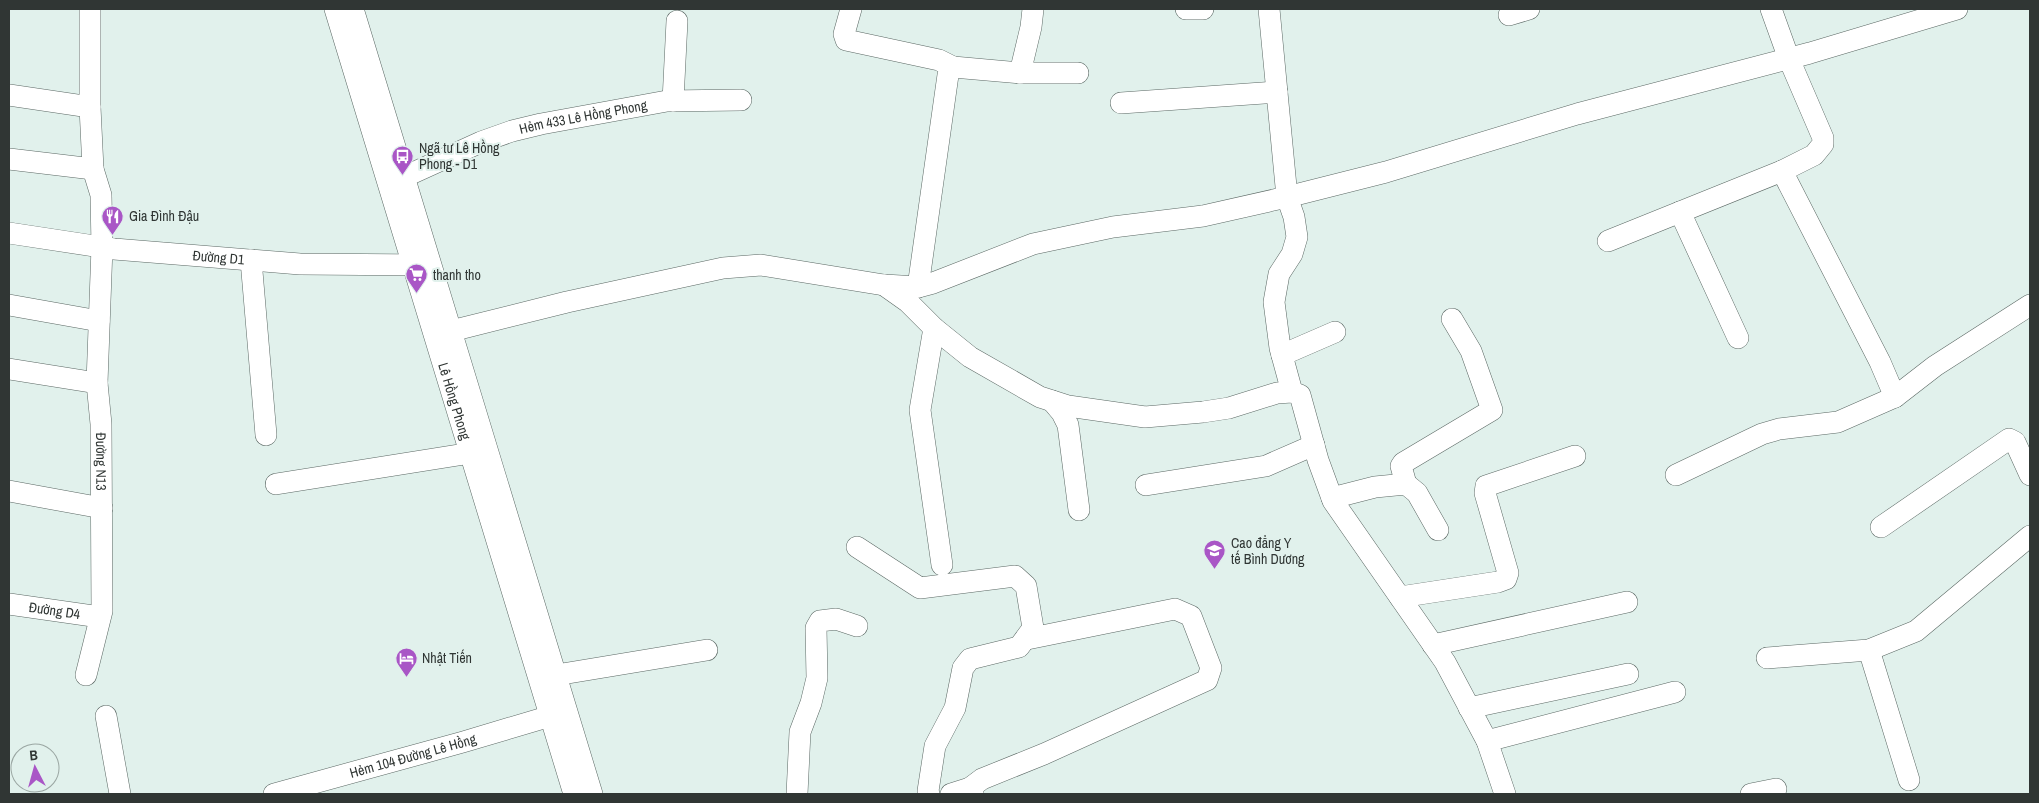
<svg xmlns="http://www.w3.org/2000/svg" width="2039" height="803" viewBox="0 0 2039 803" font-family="'Archivo Narrow',sans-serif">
<rect width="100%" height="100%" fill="#e1f1ec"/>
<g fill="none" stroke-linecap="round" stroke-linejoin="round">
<defs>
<g id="minor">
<path id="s1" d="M335,9L574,794"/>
<path d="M353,9L592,794"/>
<path d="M851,9L844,34L846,40L939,60L953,67"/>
<path d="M1186,9H1203"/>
<path d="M1269,9L1287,197L1294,217L1297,237L1292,254L1279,274L1274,302L1280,348L1292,392"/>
<path d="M1771,9L1789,59L1823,138V144L1814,155L1782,171L1880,362L1895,397L1935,366L2030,305"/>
<path d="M1509,15L1529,9"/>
<path d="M1020,73L1031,27L1033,9"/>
<path id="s2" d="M9,95L90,107L93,169L101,195L102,247L97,383L101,424L102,611L86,675"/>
<path d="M673,101L677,21"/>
<path d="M1121,103L1277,92"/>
<path d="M90,107V9"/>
<path d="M9,159L93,169"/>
<path id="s3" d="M404,177L481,142L512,131L541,124L667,101L741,100"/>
<path d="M1680,212L1738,338"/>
<path id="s4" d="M9,233L114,249L300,264L426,265"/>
<path d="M1608,241L1782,171"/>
<path d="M251,260L266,435"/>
<path d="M884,285L908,302L934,328L970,357L1040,397L1068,406L1145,417L1203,412L1229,408L1277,393L1292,392L1300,395L1318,460L1333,501L1445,662L1487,741L1505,794"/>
<path d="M918,287L948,75L953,67L1020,73H1078"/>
<path d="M9,305L99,321"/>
<path d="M934,328L920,410L942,565"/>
<path d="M435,335L567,302L723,268L761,265L884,285L918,287L933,283L1033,244L1113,227L1203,216L1287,197L1386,172L1577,114L1810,53L1957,9"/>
<path d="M1282,355L1335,332"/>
<path d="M9,369L97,383"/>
<path d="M1052,401L1062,413L1068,425L1079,510"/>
<path d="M1676,475L1762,434L1779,429L1838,422L1895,397"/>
<path d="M276,484L471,453"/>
<path d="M1406,484L1401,466L1403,463L1492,410L1471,351L1452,319"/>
<path d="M1146,485L1266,466L1314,445"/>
<path d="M9,491L102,508"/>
<path d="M1332,498L1375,487L1406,484L1417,493L1438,530"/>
<path d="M1881,527L2009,439L2015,442L2030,475"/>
<path d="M857,547L920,588L1015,576L1026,586L1033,628L1019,647L970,659L963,668L955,708L935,746L928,791L929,794"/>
<path d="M1400,597L1498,582L1506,579L1508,573L1485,493L1486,486L1575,456"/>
<path id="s5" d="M9,604L100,617"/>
<path d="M1433,645L1627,602"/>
<path d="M1869,650L1909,780"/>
<path d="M1767,658L1869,650L1916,631L2030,536"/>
<path d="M556,675L707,650"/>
<path d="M1469,708L1628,674"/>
<path d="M106,716L120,794"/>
<path d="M1487,741L1675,692"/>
<path id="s6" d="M274,794L463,742L564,712"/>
<path d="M797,794L800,732L811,703L817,678L816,628L820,621L836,619L857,626"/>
<path d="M951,794L970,788"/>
<path d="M973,794L970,788L982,779L1044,754L1207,680L1211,668L1191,616L1175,609L1027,639"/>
<path d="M1751,794L1776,789"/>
</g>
</defs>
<!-- minor casing -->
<use href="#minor" stroke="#5b6864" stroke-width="22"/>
<!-- minor -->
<use href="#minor" stroke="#fff" stroke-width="21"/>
</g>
<!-- icons -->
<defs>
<symbol id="bus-pin" viewBox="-11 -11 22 30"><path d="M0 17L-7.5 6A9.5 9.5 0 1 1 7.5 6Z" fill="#a956c6" stroke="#e1f1ec"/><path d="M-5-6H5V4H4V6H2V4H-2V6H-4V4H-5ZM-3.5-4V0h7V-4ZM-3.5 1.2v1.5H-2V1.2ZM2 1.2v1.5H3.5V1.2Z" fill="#fff"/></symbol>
<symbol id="restaurant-pin" viewBox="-11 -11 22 30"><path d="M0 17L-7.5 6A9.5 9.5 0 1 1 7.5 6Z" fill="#a956c6" stroke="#e1f1ec"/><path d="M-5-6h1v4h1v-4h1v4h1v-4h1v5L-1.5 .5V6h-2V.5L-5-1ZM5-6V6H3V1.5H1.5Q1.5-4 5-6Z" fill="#fff"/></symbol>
<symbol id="supermarket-pin" viewBox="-11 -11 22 30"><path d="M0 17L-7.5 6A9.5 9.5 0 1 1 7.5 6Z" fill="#a956c6" stroke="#e1f1ec"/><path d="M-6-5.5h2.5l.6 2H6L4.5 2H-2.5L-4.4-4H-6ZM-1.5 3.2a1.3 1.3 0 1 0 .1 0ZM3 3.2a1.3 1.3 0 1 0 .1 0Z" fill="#fff"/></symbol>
<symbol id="university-pin" viewBox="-11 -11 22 30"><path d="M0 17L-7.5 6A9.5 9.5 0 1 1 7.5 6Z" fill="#a956c6" stroke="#e1f1ec"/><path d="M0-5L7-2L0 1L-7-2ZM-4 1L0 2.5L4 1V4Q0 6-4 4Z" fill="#fff"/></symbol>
<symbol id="hotel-pin" viewBox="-11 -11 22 30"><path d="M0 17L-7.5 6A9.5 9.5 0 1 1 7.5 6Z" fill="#a956c6" stroke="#e1f1ec"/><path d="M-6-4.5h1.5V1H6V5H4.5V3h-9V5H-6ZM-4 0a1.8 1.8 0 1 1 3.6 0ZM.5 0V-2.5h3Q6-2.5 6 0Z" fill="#fff"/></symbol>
</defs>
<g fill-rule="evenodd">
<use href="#bus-pin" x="390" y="144" width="25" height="34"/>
<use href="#restaurant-pin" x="100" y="204" width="25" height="34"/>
<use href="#supermarket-pin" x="404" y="262" width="25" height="34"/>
<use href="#university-pin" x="1202" y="538" width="25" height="34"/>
<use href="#hotel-pin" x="394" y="646" width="25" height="34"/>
</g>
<g text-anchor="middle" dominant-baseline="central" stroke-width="4" stroke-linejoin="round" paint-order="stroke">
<!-- street labels -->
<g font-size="14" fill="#303634" stroke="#e1f1ec">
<text stroke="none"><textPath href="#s3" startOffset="190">Hẻm 433 Lê Hồng Phong</textPath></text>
<text stroke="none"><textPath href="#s4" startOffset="211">Đường D1</textPath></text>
<text stroke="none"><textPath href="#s1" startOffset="410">Lê Hồng Phong</textPath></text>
<text stroke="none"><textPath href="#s2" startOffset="438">Đường N13</textPath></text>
<text stroke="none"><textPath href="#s5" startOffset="46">Đường D4</textPath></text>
<text stroke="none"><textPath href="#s6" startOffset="144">Hẻm 104 Đường Lê Hồng</textPath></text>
</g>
<!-- poi labels -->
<g font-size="14" fill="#303634" stroke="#e1f1ec" text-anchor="start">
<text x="419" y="148">Ngã tư Lê Hồng<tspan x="419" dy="16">Phong - D1</tspan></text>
<text x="129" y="216">Gia Đình Đậu</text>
<text x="433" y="275">thanh tho</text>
<text x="1231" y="543">Cao đẳng Y<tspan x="1231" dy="16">tế Bình Dương</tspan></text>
<text x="422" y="658">Nhật Tiến</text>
</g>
</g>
<!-- border -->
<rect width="2039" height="803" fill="none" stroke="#303634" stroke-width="20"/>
<!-- north arrow -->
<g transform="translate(35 768) rotate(354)"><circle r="24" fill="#e1f1ec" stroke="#9aa6a2"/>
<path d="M0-4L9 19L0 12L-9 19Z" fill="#a956c6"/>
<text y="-8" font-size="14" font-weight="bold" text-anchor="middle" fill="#303634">B</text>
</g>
</svg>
